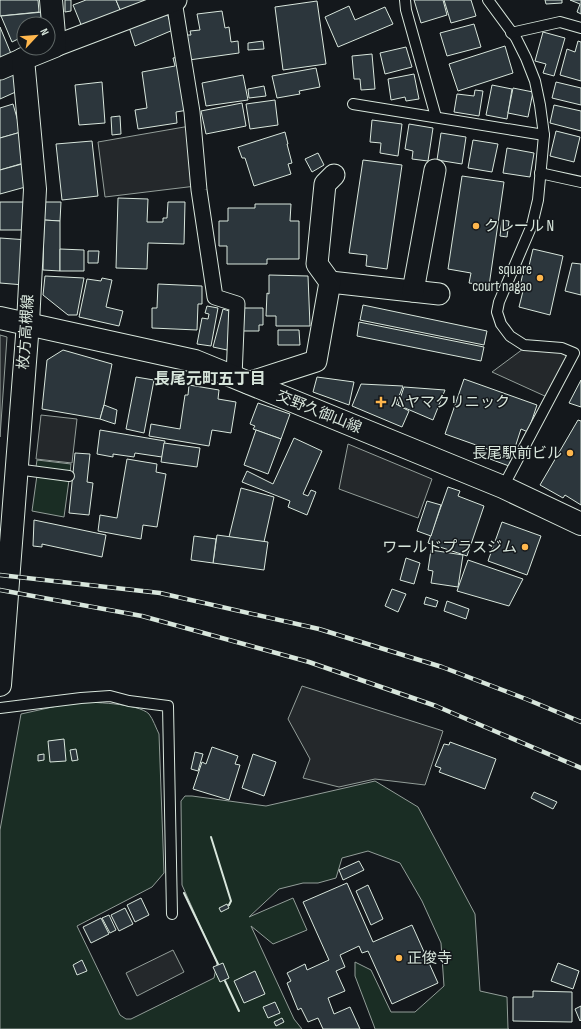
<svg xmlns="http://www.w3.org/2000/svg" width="581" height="1029" viewBox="0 0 581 1029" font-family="'Sofia Sans Condensed','Noto Sans JP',sans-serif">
<rect width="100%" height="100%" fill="#14181c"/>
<!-- green -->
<g fill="#1a2d24" stroke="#939e99">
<path d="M37,460L71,464L70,473L36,467Z"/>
<path d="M37,475L69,480L64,517L32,511Z"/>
<path d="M75,702C91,702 138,703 149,714C153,719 156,728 159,734L164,873L152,887L77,926L120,1015L126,1019H131L214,978L217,963L182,885L181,801L185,796H192L266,806L375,781L418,807L475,914L480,991L507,997L508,1029H509H375L374,1026L355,976V962L371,970L391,1012H415L444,986L441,943L422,901L400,863L368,851L342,858L336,878L318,883H303L279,889L249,917L293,898L307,930L273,944L251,926L294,1019L302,1029H0V830L21,714Z"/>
</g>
<!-- parking -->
<g fill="#24282b" stroke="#939e99">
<path d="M190,126L196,186L105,197L98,142Z"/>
<path d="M0,335L7,337L0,437Z"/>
<path d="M523,349L561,352L568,357L547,397L492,372Z"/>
<path d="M41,415L77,419L72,463L36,459Z"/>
<path d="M348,444L432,479L418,518L339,489Z"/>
<path d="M302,686L443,731L425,785L375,779L339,787L303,778L310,759L288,719Z"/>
<path d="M173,950L184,972L137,996L126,973Z"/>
</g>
<!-- building -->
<g fill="#2c363c" stroke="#d8e6dc">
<path d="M0,0H38L39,12L0,16Z"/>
<path d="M65,0H71V11L65,12Z"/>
<path d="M86,0H116L121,12L82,27L73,5Z"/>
<path d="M116,0H151L121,12Z"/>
<path d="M414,0H443L447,15L421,23Z"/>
<path d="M444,0H471L476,16L451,23Z"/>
<path d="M545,0H562V3L546,4Z"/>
<path d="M570,0H581V14L577,12L580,4Z"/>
<path d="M317,1L326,64L283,70L275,7Z"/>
<path d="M349,6L355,20L385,7L393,24L338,47L325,17Z"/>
<path d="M222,11L225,28L229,27L231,42L238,41L239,53L189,60L186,35H191L190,31L200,30L197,14Z"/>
<path d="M43,12L44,24H24V36L12,42L1,16Z"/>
<path d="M167,13L173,30L135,46L129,27Z"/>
<path d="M474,24L481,47L447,56L440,33Z"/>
<path d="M0,27L12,56L0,63Z"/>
<path d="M543,32L565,38L554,76L543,73L546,64L535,61Z"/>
<path d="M263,41L264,49L248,50V43Z"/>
<path d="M578,41L581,42V81L560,75L567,49L575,52Z"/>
<path d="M505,46L513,73L458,91L449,64Z"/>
<path d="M406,47L412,67L385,74L380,53Z"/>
<path d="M372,54L375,89L361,90L360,79H354L352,56Z"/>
<path d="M179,57L188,110L176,112L177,123L138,129L135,110L147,108L142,72L175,66L173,58Z"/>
<path d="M316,68L320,87L299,91L300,94L277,98L272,76Z"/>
<path d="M13,72L20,90L0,99V78Z"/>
<path d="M414,74L419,99L406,101L405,97L391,100L388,79Z"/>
<path d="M243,75L248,100L206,106L202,83Z"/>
<path d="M102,82L105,123L79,125L75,85Z"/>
<path d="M556,82L581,88V105L552,98Z"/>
<path d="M492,85L512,89L507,119L486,115Z"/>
<path d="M264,86L266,96L249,98L248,89Z"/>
<path d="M513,88L533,92L528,117L508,113Z"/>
<path d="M475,90L483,91L479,116L454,112L457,94L474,96Z"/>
<path d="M275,100L278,125L250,129L246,104Z"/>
<path d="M242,103L246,126L206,134L201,111Z"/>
<path d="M13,104L21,132L0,138V108Z"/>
<path d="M554,105L581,111V131L550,123Z"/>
<path d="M120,116L121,134L112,135L111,117Z"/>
<path d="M372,120L402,124L398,156L380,153L381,143L370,142Z"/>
<path d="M409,124L433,128L428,161L412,159L413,151L405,149Z"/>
<path d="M556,131L580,137L574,162L550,156Z"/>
<path d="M21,132L27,162L0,170V138Z"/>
<path d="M285,132L288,144H287L292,163L288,164L291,174L254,186L245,158H242L238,147Z"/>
<path d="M441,133L466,137L462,164L437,160Z"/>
<path d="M473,140L498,144L492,172L468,168Z"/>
<path d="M92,141L98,196L62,200L56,144Z"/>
<path d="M507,148L534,153L530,177L503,173Z"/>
<path d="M318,153L324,165L312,172L305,159Z"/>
<path d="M363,160L402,165L387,269L366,266L367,255L349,253Z"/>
<path d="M22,164L29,186L0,194V170Z"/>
<path d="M462,176L504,182L489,286L469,283L471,273L448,269Z"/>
<path d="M118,198L148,199L147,222H163V218H167L168,202H185L184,244L148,243L147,269L116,268Z"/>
<rect x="0" y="202" width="26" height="28"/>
<path d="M44,202H61L60,221L44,220Z"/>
<path d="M255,204H291L290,221H299V259H267V264H227V246H219V221H228V208H255Z"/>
<path d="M44,220L60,221V271L43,270Z"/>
<path d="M502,220L509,221L507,237L500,236Z"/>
<path d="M0,238L28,240L24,285L0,283Z"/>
<path d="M60,249L84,250V271H60Z"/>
<path d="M533,249L563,256L550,315L519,307L524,287L520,286L524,269L528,270Z"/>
<path d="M88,251H99L98,263H88Z"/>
<path d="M572,263L581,264V295L565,291Z"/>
<path d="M269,275L308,276L310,326H276V316H266L267,293L269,294Z"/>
<path d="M45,276L84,278L77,315H68L43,295Z"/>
<path d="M102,278L112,280L106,307L123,311L119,326L79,317L87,279L101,281Z"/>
<path d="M158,284L202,286V304H198L197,330L152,328V308H157Z"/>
<path d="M363,305L487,331L484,345L360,320Z"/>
<path d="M207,306L218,308L211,346L197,344L202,318L208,319L209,314L205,313Z"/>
<path d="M242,308H263V325H259V331H242Z"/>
<path d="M223,309L232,312L231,330L227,350L213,347Z"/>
<path d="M359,322L484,347L481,361L357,336Z"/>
<path d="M278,330H299L300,345H278Z"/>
<path d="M63,350L112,364L104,405L100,419L42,409L47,360Z"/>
<path d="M136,377L154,380L144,433L126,429Z"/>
<path d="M317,377L354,382L349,405L313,392Z"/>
<path d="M464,379L537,405L528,432L521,429L509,466L490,459L493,451L445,434Z"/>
<path d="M581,380V407L569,403Z"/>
<path d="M361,384L403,386L396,404L409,411L402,427L352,406Z"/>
<path d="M189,385L219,390L218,399L236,402L231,433L212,430L209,446L149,436L151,424L180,429L185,395H188Z"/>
<path d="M404,387L445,390L433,420L398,405Z"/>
<path d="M258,403L290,414L281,439L253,429L255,426L250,424Z"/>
<path d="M104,405L117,410L115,424L100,419Z"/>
<path d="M578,420L581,421V505L565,495L563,498L540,485Z"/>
<path d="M100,430L165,441L162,457L135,453L134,457L113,454V457L97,454Z"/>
<path d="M256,430L281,439L268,474L244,465Z"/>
<path d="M294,438L322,451L303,494L308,496L311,490L316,492L307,515L288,507L290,501L242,482L247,471L273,484Z"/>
<path d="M164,443L200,448L197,467L161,462Z"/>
<path d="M75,453L90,454L87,482L93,483L89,515L69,513Z"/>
<path d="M127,459L157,464L156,472L166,474L157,527L143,525L141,539L98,531L100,515L117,518Z"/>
<path d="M448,487L460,491L458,496L484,506L467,556L428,543Z"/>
<path d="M241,488L274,497L264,542L229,537Z"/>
<path d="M427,501L441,505L431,536L417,531Z"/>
<path d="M34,520L106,535L102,557L42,544V547L33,546Z"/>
<path d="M502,522L541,536L527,575L488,561Z"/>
<path d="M217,535L268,542L264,570L213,563Z"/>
<path d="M194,536L216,539L213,563L191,560Z"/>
<path d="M431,550L463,555L458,587L431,583L433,571L428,570Z"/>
<path d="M406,558L420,563L414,584L400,580Z"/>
<path d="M468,560L523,579L509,606L457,591Z"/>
<path d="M392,589L406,594L398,612L385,606Z"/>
<path d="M426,597L438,601L436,607L424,604Z"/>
<path d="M447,601L469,609L466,619L444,611Z"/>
<path d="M64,739L66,761L50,762L48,741Z"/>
<path d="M450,742L496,759L485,789L439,772L441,768L435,766L444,744L449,745Z"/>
<path d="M212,747L238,756L235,764L240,765L229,800L193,789L202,762L206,764Z"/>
<path d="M76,749L78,760L72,761L70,750Z"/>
<path d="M195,752L203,754L198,771L191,769Z"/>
<path d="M44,754V760L38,761V755Z"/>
<path d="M253,754L276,762L264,796L242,788Z"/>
<path d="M534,792L557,802L553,809L531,798Z"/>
<path d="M359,861L364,870L343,880L339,870Z"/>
<path d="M347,883L373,942L412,925L438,983L392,1004L368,951L362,953L359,946L340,955L345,967L336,971L345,991L328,998L334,1014L350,1007L360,1029H323L318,1018L308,1022L301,1008L298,1010L287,983L291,981L287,973L305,964L307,970L329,960L303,902Z"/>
<path d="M368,885L383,919L371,925L356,891Z"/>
<path d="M141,898L149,915L135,922L127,905Z"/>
<path d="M227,904L229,908L221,912L219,908Z"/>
<path d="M125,908L133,924L119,931L111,915Z"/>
<path d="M109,915L116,930L110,933L102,918Z"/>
<path d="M101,918L109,934L91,943L83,927Z"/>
<path d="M82,960L87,971L77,975L73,965Z"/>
<path d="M223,963L229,978L220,982L213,967Z"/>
<path d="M558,963L579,971L573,989L551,981Z"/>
<path d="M255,971L265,994L244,1003L234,981Z"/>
<path d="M533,991L572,992V1022L513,1021V997H533Z"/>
<path d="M275,1002L280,1013L268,1018L263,1007Z"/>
<path d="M581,1006V1020L580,1021L575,1009Z"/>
<path d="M282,1018L284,1022L276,1026L274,1022Z"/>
</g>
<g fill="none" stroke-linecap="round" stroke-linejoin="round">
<defs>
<g id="service">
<path d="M405,0L406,10L436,117"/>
<path d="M488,0L516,38L526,58L535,81L540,105L544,135L538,200L532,225L499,302L497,312L501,324L510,336L524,345L562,348L574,353L503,487"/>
<path d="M511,33L560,22L581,28"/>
<path d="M353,104L544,135"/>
<path d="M540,173L581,182"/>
<path d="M16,469L69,476"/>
<path d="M0,708L81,698L110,696L129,701L168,706L172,914"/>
</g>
<path id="pedestrian" d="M174,1L192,112L199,190L215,297L237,304L234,377"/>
<g id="minor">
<path d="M55,46L176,0"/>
<path d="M0,69L23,59"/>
<path d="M330,282L439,294"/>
<path d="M413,291L435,170"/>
<path d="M248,383L316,361L330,282L317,264L325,184L334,175"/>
</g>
<path id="secondary" d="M0,318L195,361L503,487L581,524"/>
<path id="primary" d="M0,685L28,323L35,189L23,59L55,46L51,0"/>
</defs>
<!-- service casing -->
<use href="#service" stroke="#d8e6dc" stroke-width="12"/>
<!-- pedestrian casing -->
<use href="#pedestrian" stroke="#d8e6dc" stroke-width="17"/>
<!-- minor casing -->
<use href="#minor" stroke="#d8e6dc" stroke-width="23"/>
<!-- secondary casing -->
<use href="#secondary" stroke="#d8e6dc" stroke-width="24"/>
<!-- primary casing -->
<use href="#primary" stroke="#d8e6dc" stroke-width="24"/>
<!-- service -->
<use href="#service" stroke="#14181c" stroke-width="10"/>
<!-- pedestrian -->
<use href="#pedestrian" stroke="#14181c" stroke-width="15"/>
<!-- minor -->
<use href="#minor" stroke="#14181c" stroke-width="21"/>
<!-- secondary -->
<use href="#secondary" stroke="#14181c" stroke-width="22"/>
<!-- primary -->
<use href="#primary" stroke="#14181c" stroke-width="22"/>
<defs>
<g id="rail">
<path d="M0,575L160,593L319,629L442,667L526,699L581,722"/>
<path d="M0,590L142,616L309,662L436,706L581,768"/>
</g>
</defs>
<!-- rail casing -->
<use href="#rail" stroke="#d8e6dc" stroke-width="4.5"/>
<!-- rail -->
<use href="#rail" stroke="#14181c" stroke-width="3" stroke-dasharray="9" stroke-linecap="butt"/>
<!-- wall -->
<g stroke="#d8e6dc" stroke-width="2">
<path d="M211,837L231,901L229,905"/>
<path d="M184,893L218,964"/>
<path d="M225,981L239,1011"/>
</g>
</g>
<!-- markers -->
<g fill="#ffb74d" stroke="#14181c" stroke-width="1.5">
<circle cx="476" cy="226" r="4"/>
<circle cx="540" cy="278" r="4"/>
<path d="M379 396h4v4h4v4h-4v4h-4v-4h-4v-4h4z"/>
<circle cx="570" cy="453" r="4"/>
<circle cx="525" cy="547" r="4"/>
<circle cx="399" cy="958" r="4"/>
</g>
<g text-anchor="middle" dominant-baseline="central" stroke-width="3" stroke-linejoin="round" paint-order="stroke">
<!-- poi labels -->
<g font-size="15" fill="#d8e6dc" stroke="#14181c" text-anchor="start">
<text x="484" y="226">クレール N</text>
<text x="532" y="269" text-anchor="end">square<tspan x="532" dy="17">court nagao</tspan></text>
<text x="390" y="402">ハヤマクリニック</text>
<text x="562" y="453" text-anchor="end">長尾駅前ビル</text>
<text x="517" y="547" text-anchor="end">ワールドプラスジム</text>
<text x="407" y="958">正俊寺</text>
</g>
<!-- street labels -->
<g font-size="15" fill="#d8e6dc" stroke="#14181c">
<text transform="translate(26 332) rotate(-86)">枚方高槻線</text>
<text transform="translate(319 412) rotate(22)">交野久御山線</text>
</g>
<!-- neighbourhood labels -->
<g font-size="16" font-weight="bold" fill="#d8e6dc" stroke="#14181c">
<text x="210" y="379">長尾元町五丁目</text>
</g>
</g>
<!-- north arrow -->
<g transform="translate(36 36) rotate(64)"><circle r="19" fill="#14181c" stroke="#626a69"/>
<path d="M0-3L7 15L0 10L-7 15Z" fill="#ffb74d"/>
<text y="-6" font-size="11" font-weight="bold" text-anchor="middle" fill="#d8e6dc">N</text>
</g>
</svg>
